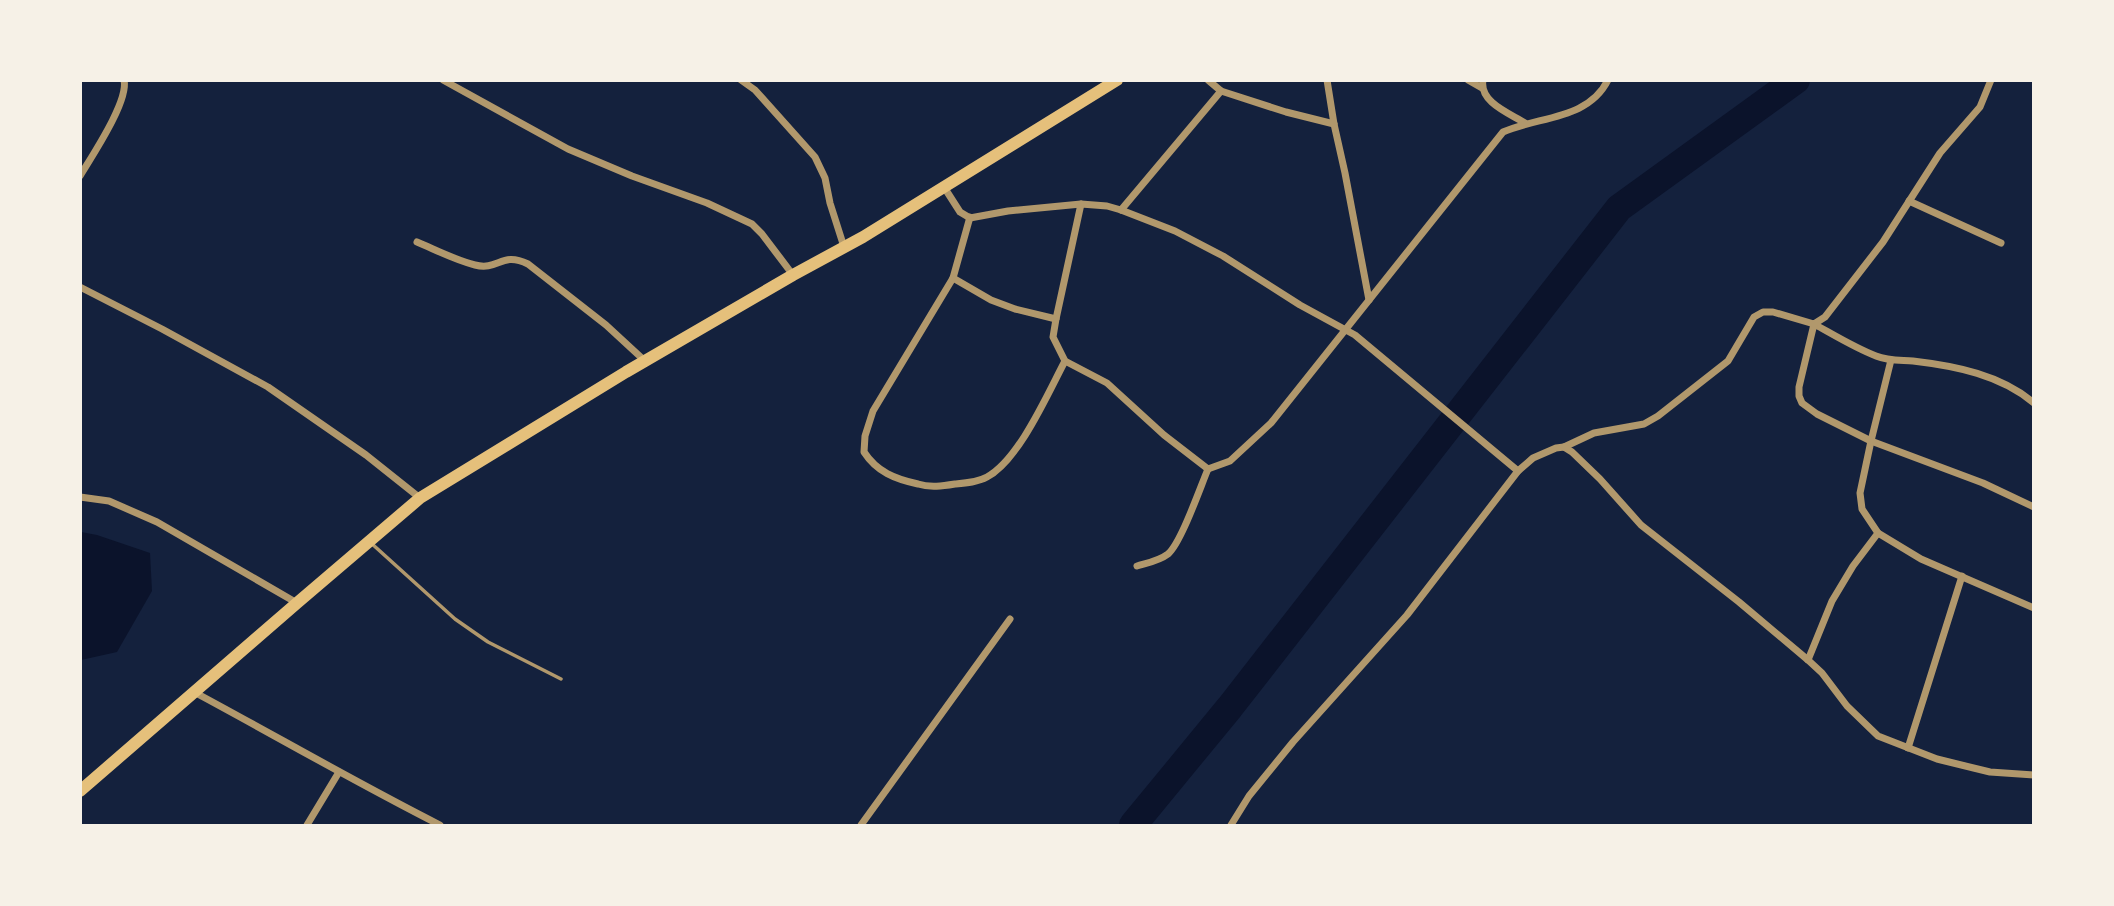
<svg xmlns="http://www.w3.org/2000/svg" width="2114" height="906" viewBox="0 0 2114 906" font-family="'DejaVu Sans',sans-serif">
<rect width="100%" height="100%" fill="#14213d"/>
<!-- water -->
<path fill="#0b132b" d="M81,532L97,535L150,553L152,591L117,652L81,660Z"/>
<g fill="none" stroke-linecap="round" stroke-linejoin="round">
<!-- river -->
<path stroke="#0b132b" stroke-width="28" d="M1133,825L1230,707L1619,208L1796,80"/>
<!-- service -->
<path stroke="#b1986c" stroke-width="3.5" d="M371,543L455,619L488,642L561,679"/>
<!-- minor -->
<g stroke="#b1986c" stroke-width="7">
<path d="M443,80L568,149L632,176L707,203L752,224L762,234L793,275"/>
<path d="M741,80L755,90L815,157L825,178L830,203L844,247"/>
<path d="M1208,80L1221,91L1286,112L1334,124"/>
<path d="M1327,80L1334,124L1345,173L1369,300"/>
<path d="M1468,80L1482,88"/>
<path d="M1483,80C1479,102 1509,113 1525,123"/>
<path d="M80,176C92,156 129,101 124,80"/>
<path d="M944,187L960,212L970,218L1008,211L1081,204L1107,206L1121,210L1175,231L1223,256L1300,305L1355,335L1518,471"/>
<path d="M1909,201L2001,243"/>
<path d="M1081,204L1056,319L1053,337L1065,361L1107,383L1164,435L1208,469L1230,461L1271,423L1503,132C1539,116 1588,120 1608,80"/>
<path d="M1121,210L1221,91"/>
<path d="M970,217L953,278L873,411L865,436L864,452C877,472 895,479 918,484C930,488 943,486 955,484C966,483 978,482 987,477C1019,460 1048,393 1065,361"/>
<path d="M417,242C436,250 455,260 475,265C499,271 501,251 528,264L606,325L645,361"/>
<path d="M953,278L991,300L1015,309L1056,319"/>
<path d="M80,287L162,329L268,387L366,455L420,498"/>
<path d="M1891,360L1871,441L1860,493L1862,509L1878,533L1921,559L2034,608"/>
<path d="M2034,403C2001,375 1956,366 1913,361C1901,360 1888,361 1876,356C1855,348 1834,335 1814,324L1799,387V396L1802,403L1817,414L1871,441L1983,483L2034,507"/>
<path d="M1564,447L1594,433L1644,424L1658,416L1728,361L1754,317L1763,312H1773L1814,324L1825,317L1883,242L1940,153L1980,107L1991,80"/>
<path d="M80,497L109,501L157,522L297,603"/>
<path d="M1137,566C1147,563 1159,561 1168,554C1181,543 1200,488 1208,469"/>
<path d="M1808,660L1832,601L1853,566L1878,533"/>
<path d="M194,692C276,736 357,783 440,825"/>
<path d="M1908,748L1962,576"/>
<path d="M307,825L339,772"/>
<path d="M861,825L1010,619"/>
<path d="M1231,825L1249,796L1293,742L1407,615L1518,471L1533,458L1556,448L1564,447L1572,452L1600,479L1641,525L1739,602L1808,660L1822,673L1847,706L1878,736L1937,759L1990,772L2034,775"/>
</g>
<!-- primary -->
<path stroke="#e5c07b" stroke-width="12" d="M80,791L297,603L420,498L626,372L793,275L863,237L1117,80"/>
</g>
<!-- border -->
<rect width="2114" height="906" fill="none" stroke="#f6f1e7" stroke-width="164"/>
</svg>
